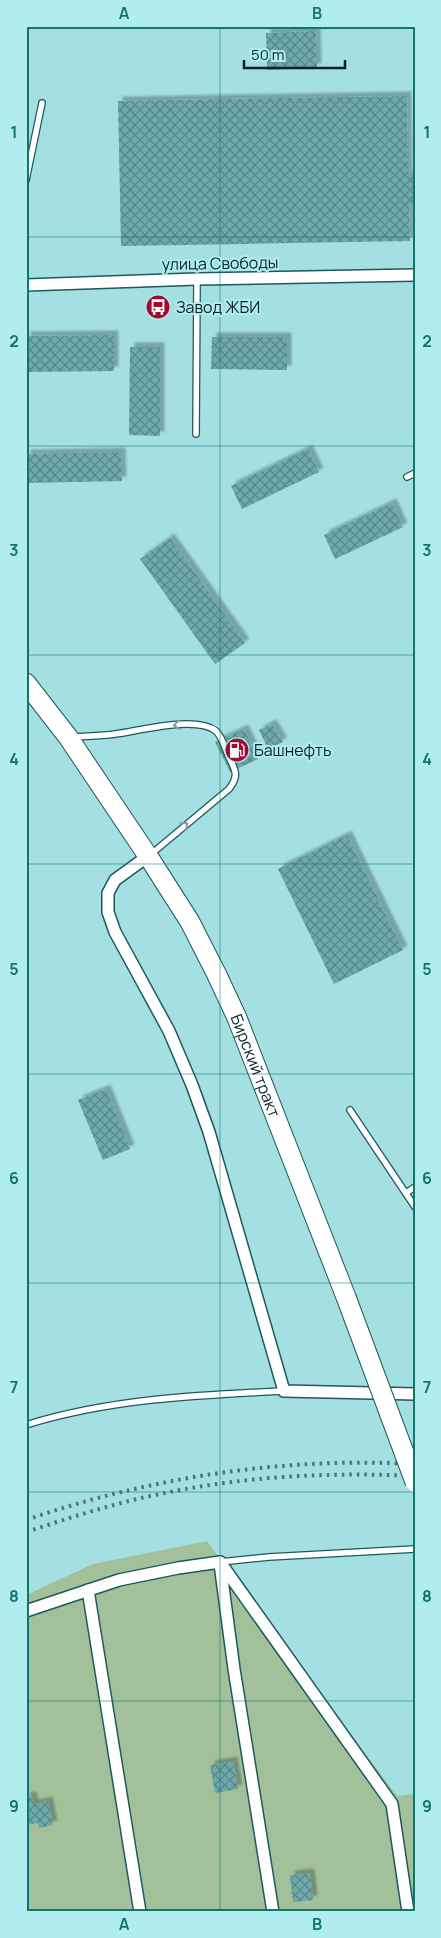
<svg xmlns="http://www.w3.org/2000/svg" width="441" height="1938" viewBox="0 0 441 1938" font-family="Manrope,sans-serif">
<defs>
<pattern id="building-cross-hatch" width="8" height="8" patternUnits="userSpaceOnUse" patternTransform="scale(1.25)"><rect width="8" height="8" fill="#6da8aa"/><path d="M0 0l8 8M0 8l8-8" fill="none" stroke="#58888a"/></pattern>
<filter id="shadow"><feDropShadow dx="4.5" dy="-4.5" stdDeviation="1" flood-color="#0004"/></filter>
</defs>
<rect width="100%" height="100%" fill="#a4dfe2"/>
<!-- green -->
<path fill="#a2c19b" d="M207,1541L397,1796L415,1794V1912H26V1595L93,1564Z"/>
<!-- building -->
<g fill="url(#building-cross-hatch)" filter="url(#shadow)">
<path d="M316,31L317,68L267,70L266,33Z"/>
<path d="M407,96L408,175H415V206H409L410,241L121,246L118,101Z"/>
<path d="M114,335V371L26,372V336Z"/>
<path d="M212,337H287V370L211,369Z"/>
<path d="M130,347H160V436L129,435Z"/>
<path d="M308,449L319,472L242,509L231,486Z"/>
<path d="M121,452L122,481L26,483V454Z"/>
<path d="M392,503L403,527L335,559L324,535Z"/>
<path d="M170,538L245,643L215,664L140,559Z"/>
<path d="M272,724L283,742L268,749L259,730Z"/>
<path d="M244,729L258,759L230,772L215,742Z"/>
<path d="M347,835L403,950L334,984L278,869Z"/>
<path d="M106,1089L130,1149L103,1160L78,1100Z"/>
<path d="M233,1761L238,1789L215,1793L210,1765Z"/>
<path d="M32,1796L34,1804L48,1801L53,1825L39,1828L38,1823L26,1825V1797Z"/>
<path d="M310,1873L313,1900L293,1902L290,1875Z"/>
</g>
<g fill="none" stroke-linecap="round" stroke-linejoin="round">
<defs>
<g id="service">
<path d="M26,180L42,103"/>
<path d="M196,434L197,279"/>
<path d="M407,477L415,473"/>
<path d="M73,737C87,736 101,736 115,734C139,731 196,715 216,731C222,737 225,747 228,755C235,770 240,775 229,789L150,855"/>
<path d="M350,1110L415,1207"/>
<path d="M406,1193L415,1187"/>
<path d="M26,1425C109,1399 198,1395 284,1391"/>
<path d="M220,1562L269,1557L415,1549"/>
</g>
<g id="minor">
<path d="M26,285L197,279L415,275"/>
<path d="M148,856L115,880L108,893V912L115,932L169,1031L192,1085L209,1132L284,1391L415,1394"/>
<path d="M220,1562L392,1804L408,1912"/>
<path d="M220,1564L234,1669L273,1912"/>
<path d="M88,1590L140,1912"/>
<path d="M26,1611L119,1580L178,1568L220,1562"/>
</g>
<g id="primary">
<path id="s1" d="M26,683L68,737L148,856L190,922L216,973L237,1018L346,1297"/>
</g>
</defs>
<!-- service casing -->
<use href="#service" stroke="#1d595c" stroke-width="8"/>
<!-- minor casing -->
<use href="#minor" stroke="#1d595c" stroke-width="14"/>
<!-- primary casing -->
<use href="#primary" stroke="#1d595c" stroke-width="21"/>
<!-- service -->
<use href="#service" stroke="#fff" stroke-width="5.5"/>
<!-- minor -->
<use href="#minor" stroke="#fff" stroke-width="11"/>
<!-- primary -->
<use href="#primary" stroke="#fff" stroke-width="19"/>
<!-- rail -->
<g stroke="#4d7476" stroke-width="4" stroke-dasharray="2.5 5" stroke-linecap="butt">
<path d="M26,1520C151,1477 283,1457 415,1464"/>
<path d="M26,1532C72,1517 118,1502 165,1493C247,1476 331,1472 415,1476"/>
</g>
<defs>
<path id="primary-bridge" d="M346,1297L415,1482"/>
</defs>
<!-- primary-bridge casing -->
<use href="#primary-bridge" stroke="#1d595c" stroke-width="21" stroke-linecap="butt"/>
<!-- primary-bridge -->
<use href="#primary-bridge" stroke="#fff" stroke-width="19"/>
</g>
<!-- one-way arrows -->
<defs><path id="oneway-chevron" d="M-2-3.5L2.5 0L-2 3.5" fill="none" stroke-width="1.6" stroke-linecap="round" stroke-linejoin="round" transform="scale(1.25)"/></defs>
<g stroke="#909c9c">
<use href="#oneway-chevron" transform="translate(177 725) rotate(174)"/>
<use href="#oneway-chevron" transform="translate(185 825) rotate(-40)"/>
</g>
<!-- grid -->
<path fill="none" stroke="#0f766e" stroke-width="1" stroke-opacity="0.55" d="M220,26V1912M26,237H415M26,446H415M26,655H415M26,864H415M26,1074H415M26,1283H415M26,1492H415M26,1701H415"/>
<!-- icons -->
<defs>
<symbol id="bus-disc" viewBox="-11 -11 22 22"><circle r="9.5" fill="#a4082c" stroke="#b1edef"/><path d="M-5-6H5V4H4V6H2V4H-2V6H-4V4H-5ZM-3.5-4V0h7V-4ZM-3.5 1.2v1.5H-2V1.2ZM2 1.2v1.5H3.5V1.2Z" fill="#fff"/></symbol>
<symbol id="fuel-disc" viewBox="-11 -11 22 22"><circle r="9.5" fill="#a4082c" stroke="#b1edef"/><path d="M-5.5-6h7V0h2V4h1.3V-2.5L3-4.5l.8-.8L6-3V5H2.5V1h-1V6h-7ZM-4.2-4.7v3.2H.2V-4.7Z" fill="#fff"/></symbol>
</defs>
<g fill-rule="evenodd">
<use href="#bus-disc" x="144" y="293" width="28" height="28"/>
<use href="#fuel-disc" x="223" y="736" width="28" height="28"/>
</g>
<g text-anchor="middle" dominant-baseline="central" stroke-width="4" stroke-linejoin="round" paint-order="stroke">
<!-- street labels -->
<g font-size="16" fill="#092223" stroke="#b1edef">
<text transform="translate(220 263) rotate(-1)">улица Свободы</text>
<text stroke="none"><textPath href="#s1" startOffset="448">Бирский тракт</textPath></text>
</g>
<!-- poi labels -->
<g font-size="16" fill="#092223" stroke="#b1edef" text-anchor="start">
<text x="176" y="307">Завод ЖБИ</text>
<text x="254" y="750">Башнефть</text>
</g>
</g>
<!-- border -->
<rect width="441" height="1938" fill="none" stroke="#b1edef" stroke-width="55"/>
<!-- scale -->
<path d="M244 60v8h101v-8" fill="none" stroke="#092223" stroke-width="2.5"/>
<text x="251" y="60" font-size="15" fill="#092223" stroke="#b1edef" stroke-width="4" paint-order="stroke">50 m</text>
<rect x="28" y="28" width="386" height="1882" fill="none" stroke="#0f766e" stroke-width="2"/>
<g font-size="16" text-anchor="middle" font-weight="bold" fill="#0f766e">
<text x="124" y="19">A</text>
<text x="317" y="19">B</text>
<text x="14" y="138">1</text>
<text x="427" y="138">1</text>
<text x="14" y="347">2</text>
<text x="427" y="347">2</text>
<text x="14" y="556">3</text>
<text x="427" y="556">3</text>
<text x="14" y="765">4</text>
<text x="427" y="765">4</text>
<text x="14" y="975">5</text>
<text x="427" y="975">5</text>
<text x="14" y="1184">6</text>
<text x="427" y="1184">6</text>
<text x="14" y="1393">7</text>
<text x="427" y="1393">7</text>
<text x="14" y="1602">8</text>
<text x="427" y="1602">8</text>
<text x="14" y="1812">9</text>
<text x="427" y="1812">9</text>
<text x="124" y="1930">A</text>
<text x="317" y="1930">B</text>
</g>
</svg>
